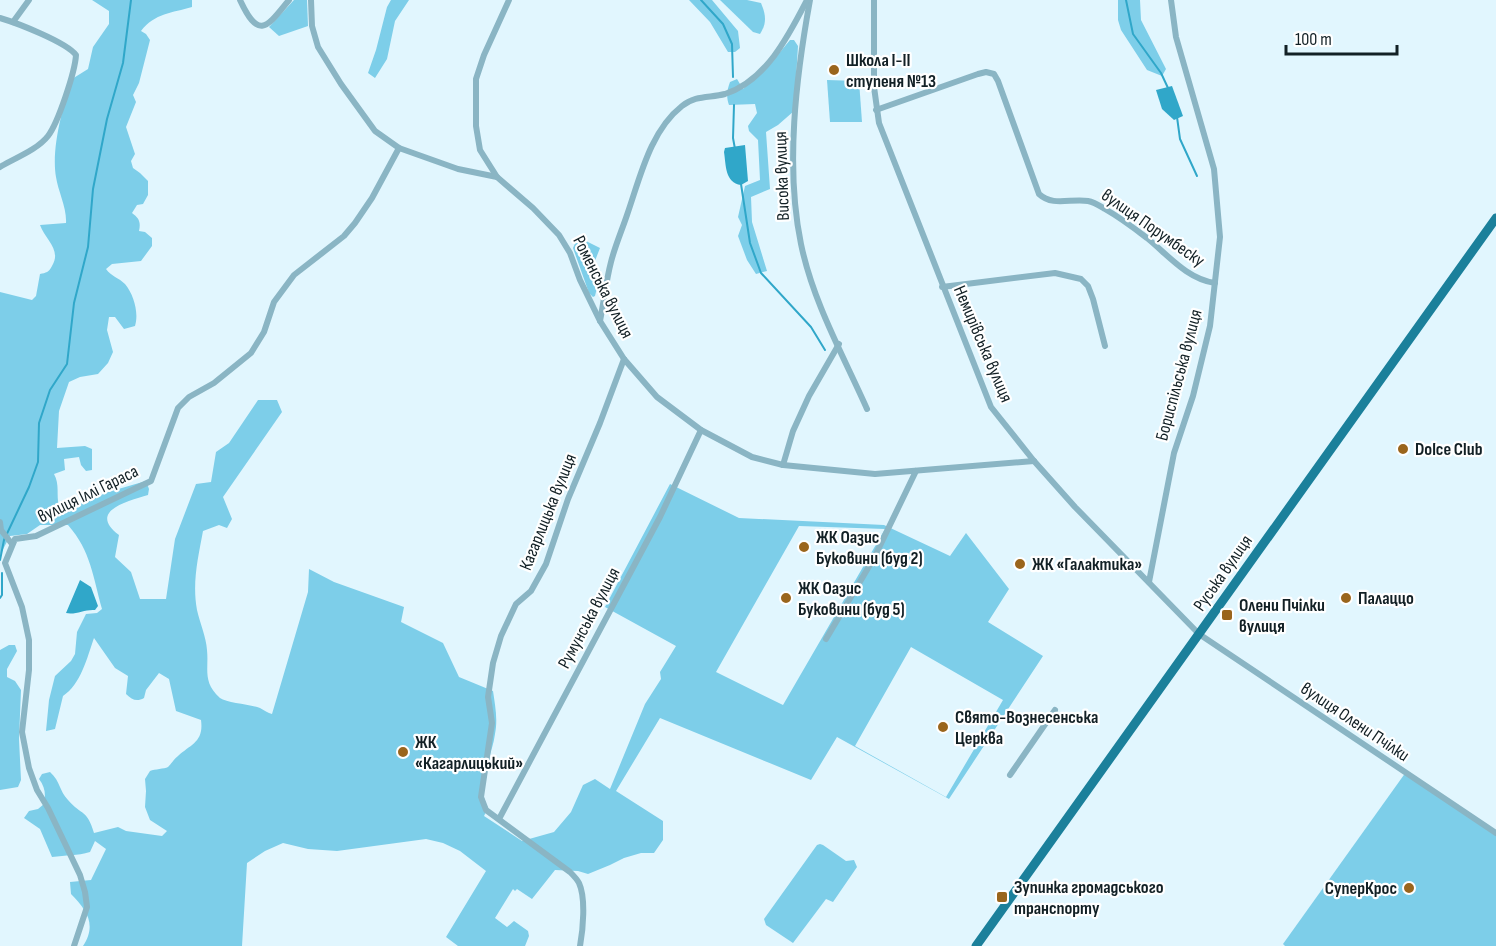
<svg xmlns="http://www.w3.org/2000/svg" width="1496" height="946" viewBox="0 0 1496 946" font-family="'Sofia Sans Condensed',sans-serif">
<rect width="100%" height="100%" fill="#e1f6fe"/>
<!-- green -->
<g fill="#7dcee9" fill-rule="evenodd">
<path d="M92,0H192V7C172,13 155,13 141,31L146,34L150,40L139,83L133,95L136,102L126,127L135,154L131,161L133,168L140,173L148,181V195L143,204L137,205L132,213C139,218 141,222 139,231L145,232L152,238V246L141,261L112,264L106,269C111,276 119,278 125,284C134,295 139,313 135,326L124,329L115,317H109L107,330L113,352L108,363L98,374L80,377L69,382L59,411L57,448L85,446L92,449V470L86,471L81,465L79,457L64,459L65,470L54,474C60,485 56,495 59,506L71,508L108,492L146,481L149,489L148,495C128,501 87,511 119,535L115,557L131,572L140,599H166L175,539L196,484L211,482L216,452L229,443L258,400H277L282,412L223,497L232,519L227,528L219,525L203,531C198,558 192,583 197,610C200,623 206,637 207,650C209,669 202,682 220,698C227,703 249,704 260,708C264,710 268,713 272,714L308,592L309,569L334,582L404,607L401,622L443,643L459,677L493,691C495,705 498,719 495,734C492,757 475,786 488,808L484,816L522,841L554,832L571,812L583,785L595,779L610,789L645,704L661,679L660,672L676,646L605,607L670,484L739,518L884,525L950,556L966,533L1009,589L988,622L1043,656L949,799L837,737L811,780L660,718L616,791L663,821V840L654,853H641L624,858L610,865L588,874L578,871L555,870L532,899L517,889L515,891L513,889L495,918L507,927L514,921L528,931L529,936L525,946H458L446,937L486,871L460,851L443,843L426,839L337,851L308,849L283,843L265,851L247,863L242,946H83C97,925 87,910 71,894L70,882L91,880L106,849L95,841L90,852C77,856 66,855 52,857L40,829L24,818L29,811L38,809L44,804C46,794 45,787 39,779L42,774L50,772C61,782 59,791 68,800C82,816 87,809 94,833L118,827L126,831L162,836L167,831L150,820L145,807L146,791L145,779L150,771C155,769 164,769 168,767C171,764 174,759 178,756C191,744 204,742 201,720L176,711L169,679L159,673L146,690L144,698C137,702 132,700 126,694L128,676L115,668L94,638C87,658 81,684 63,696L55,729L46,731L49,700L55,676L71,661L75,654L77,632L86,614L97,613L102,609C93,577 91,551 68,525H40L27,534L10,536L0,555V292L32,300L36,296L40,274C46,273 49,272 52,266C62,250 45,239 40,225L66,223C67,208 58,191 56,177C51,148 63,106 72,79L88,69L93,47L109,24V11ZM799,526L885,529L783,705L716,672ZM911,647L1003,700L946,797L855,746Z"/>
<path d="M294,0H307L308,26L279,36L269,27Z"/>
<path d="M391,0H409L395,21L387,59L375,78L368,73L376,50L387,7Z"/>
<path d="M689,0H712L738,31L740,48L735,52H728L710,22Z"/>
<path d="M720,0H747L761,3C766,15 767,23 760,34L753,32Z"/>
<path d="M1118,0H1140L1141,20L1166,69L1162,76L1147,70L1121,30L1118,20Z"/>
<path d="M790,40H794L798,46L794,111L778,125L766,132L770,189L751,197L752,222L767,271L756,274L747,260L738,236L742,225L738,217L745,186L760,180L758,140L749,131L748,126L757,113L755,104L729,105C726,97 727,90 730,82L737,79L743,89L767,68Z"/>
<path d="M827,80L859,81L862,122H830Z"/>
<path d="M578,237L600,248L593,266L601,271L595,296L593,297L589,293L573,248Z"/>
<path d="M9,645H15L17,651L7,669V677L15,681L21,690L19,739L21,780L18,787L0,790V650Z"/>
<path d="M1406,772L1496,832V946H1285L1283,944Z"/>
<path d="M820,844L823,845L846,861L854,860L857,867L833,902L826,899L793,943L766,925L764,919L817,845Z"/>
</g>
<!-- water -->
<g fill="#30a7c9">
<path d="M1172,86L1183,116L1174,120L1162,109L1156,90Z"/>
<path d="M745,145L748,181L741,185C725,183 726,165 724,152L725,148Z"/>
<path d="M80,580L91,587L98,606L95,610C85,609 76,615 66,613Z"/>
</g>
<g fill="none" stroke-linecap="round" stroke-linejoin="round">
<!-- stream -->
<g stroke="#30a7c9" stroke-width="2">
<path d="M701,0L723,24L732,44L733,77"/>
<path d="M1126,0L1133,34L1161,73L1168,88"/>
<path d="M734,105L733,138L735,149"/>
<path d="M1177,117L1180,139L1197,176"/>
<path d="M741,184L750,243L761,273L811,327L825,350"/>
<path d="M0,560L4,540L29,487L38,462L39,423L50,390L67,364L74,303L88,247L93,189L107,119L123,63L131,0"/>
<path d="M0,598L2,595V573"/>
</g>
<!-- minor -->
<g stroke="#8ab5c4" stroke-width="6">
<path d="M240,0C259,41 267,27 289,0"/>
<path d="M311,0L312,26L318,47L341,84L375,131L399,148L458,169L497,177"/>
<path d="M509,0L484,55L476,79V126L480,150L497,177L533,208L559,235L570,253L580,280L600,321L624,359L657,397L701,430L752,457L783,465L875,474L1034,461"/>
<path d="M810,0C796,77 785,167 801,244C813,302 843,355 867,409"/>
<path d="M874,0V87L879,123L991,407L1034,461L1075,507L1199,634L1496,833"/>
<path d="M0,18C17,23 66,42 76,55C75,72 58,123 48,136C37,150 15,158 0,167"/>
<path d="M13,22L29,0"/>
<path d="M876,110L978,74L986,72L994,74L998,81L1039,194C1053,207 1071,198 1088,201C1094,202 1100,206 1105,209C1119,217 1134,228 1147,238C1168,255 1187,279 1215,283"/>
<path d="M942,287L1055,273L1081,279L1088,286L1093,299L1105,346"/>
<path d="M600,321C604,301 606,281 611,262C615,246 622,230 627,215C640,178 650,131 682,106C695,95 710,98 725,94C766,81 789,35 807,0"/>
<path d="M783,465L793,431L809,396L839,344"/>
<path d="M0,522L1,530L12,544"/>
<path d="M1149,582L1174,453L1193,396L1210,326L1220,237L1214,169L1176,37L1171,0"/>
<path d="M826,639L874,558L916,471"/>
<path d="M1010,775L1055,710"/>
<path d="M499,819L660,517L701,430"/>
<path d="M74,946L87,907L85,892L80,875L48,808L37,790L29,768L22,732L29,670V640L22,607L5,563L15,539L36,536L151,481L178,408L189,397L214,383L251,353L264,332L274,302L294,275L344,236L355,223L372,198L399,148"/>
<path d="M580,946C583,930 586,898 579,883C577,879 573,875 570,872L486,810L481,797L492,723L488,697L493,663L501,636L516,604L531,591L546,564L568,499L600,423L624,359"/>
</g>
<!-- primary -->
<path stroke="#1b809b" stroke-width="9" d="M976,946L1496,218"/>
</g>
<!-- markers -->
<g fill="#9a651c" stroke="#fff" stroke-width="2">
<circle cx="834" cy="70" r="6"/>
<circle cx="1403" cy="449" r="6"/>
<circle cx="804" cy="547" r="6"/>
<circle cx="1020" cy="564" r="6"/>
<circle cx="786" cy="598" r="6"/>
<circle cx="1346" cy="598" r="6"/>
<rect x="1221" y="609" width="12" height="12" rx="3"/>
<circle cx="943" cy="727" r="6"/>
<circle cx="403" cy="752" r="6"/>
<circle cx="1409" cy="888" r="6"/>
<rect x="996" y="891" width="12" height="12" rx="3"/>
</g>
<g text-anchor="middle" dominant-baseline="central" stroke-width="4.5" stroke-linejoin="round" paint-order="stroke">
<!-- poi labels -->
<g font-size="18" font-weight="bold" fill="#122025" stroke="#fff" text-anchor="start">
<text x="846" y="60">Школа I-II<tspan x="846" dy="21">ступеня №13</tspan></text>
<text x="1415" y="449">Dolce Club</text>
<text x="816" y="537">ЖК Оазис<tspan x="816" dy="21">Буковини (буд 2)</tspan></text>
<text x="1032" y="564">ЖК «Галактика»</text>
<text x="798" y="588">ЖК Оазис<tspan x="798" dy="21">Буковини (буд 5)</tspan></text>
<text x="1358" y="598">Палаццо</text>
<text x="1239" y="605">Олени Пчілки<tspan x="1239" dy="21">вулиця</tspan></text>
<text x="955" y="717">Свято-Вознесенська<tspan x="955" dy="21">Церква</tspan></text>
<text x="415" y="742">ЖК<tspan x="415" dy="21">«Кагарлицький»</tspan></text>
<text x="1014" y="887">Зупинка громадського<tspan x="1014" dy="21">транспорту</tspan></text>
<text x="1397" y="888" text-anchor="end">СуперКрос</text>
</g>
<!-- street labels -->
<g font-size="18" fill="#122025" stroke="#fff">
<text transform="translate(782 176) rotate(-92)">Висока вулиця</text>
<text transform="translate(1153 228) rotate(35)">вулиця Порумбеску</text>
<text transform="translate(603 287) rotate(63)">Роменська вулиця</text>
<text transform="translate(983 344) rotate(67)">Немирівська вулиця</text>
<text transform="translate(1179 375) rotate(-75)">Бориспільська вулиця</text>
<text transform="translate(88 494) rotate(-26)">вулиця Іллі Гараса</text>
<text transform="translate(548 512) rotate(-68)">Кагарлицька вулиця</text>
<text transform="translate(1223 573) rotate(-55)">Руська вулиця</text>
<text transform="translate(589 618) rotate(-62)">Румунська вулиця</text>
<text transform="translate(1355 722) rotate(34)">вулиця Олени Пчілки</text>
</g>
</g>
<!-- scale -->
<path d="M1286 45v9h111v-9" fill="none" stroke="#122025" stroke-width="3"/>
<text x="1295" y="45" font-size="18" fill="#122025" stroke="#ffffff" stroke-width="4.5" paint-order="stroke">100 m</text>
</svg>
